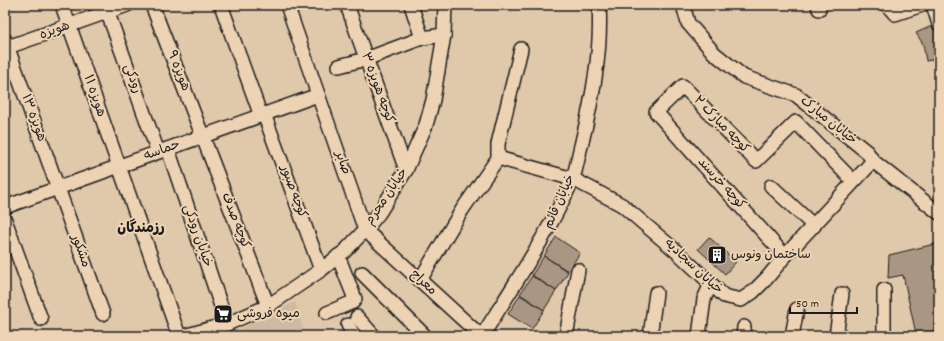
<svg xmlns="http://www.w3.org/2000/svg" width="944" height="341" viewBox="0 0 944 341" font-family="Dekko,'Playpen Sans Arabic',sans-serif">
<rect width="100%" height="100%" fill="#e0c8ab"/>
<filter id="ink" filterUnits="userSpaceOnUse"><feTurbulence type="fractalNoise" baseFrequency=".025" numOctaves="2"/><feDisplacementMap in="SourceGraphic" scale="8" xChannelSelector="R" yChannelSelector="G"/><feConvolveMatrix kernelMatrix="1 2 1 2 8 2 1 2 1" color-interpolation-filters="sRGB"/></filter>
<g filter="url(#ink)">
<!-- built -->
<path fill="#d0b99f" d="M295,302L305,336H221L232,333Z"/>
<!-- building -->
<g fill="#aa9783" stroke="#1c1c1c">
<path d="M934,25L939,46V58L926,61L923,44L916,33Z"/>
<path d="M556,237L580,253L568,271L544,256Z"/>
<path d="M709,237L736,262L725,274L698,249Z"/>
<path d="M939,243V330L916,334L903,275L888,278L889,255Z"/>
<path d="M544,256L568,272L556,291L532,275Z"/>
<path d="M532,276L556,291L544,310L520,294Z"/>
<path d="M520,295L544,310L532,329L508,314Z"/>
</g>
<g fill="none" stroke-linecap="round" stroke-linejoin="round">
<defs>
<g id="minor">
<path d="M62,5L179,336"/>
<path d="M105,5L158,152"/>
<path d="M152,5L268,306"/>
<path d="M221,5L261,116"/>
<path d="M287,5L365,230L481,336"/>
<path d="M347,5L406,170"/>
<path d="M411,5L422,38"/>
<path d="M683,5L688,23L714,53L744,77L796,95L867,152L873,161L939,213"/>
<path d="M818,5L819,9"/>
<path d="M887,5L895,14L922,5"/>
<path d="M933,5L939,24"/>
<path d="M5,40L103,314"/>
<path d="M5,48L127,5"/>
<path d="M339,66L366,59L422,38L444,35"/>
<path d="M264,114L321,270"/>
<path d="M168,149L227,324"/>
<path d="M498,158L573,179L622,205L676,251L724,296L741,300L753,292L767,278L785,256L873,161"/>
<path d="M498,158V144L521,49"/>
<path d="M771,186L814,226"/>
<path d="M5,207L318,95"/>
<path d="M5,220L41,319"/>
<path d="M785,256L656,112L683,86L756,161L796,122L853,181"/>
<path d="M362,273L425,336"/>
<path d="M420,280L462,210L498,158"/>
<path d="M327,313L353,302L355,299L338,256"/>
<path d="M357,317L374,336"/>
<path d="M348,325L354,336"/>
<path d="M184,336L227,324L268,306L321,270L345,251L365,230L379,213L406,170L426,125L433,100L444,35L445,5"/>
<path d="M482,336C514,285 547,236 572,181C576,171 578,157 581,146C592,101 602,52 599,5"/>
<path d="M566,336L578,270"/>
<path d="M650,336L656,293"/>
<path d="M699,336L704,299L711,284"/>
<path d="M743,336L744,327"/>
<path d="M792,336L797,309"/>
<path d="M836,336L842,294"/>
<path d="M884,336V290"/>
</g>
</defs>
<!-- minor casing -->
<use href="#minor" stroke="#1c1c1c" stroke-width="16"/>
<!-- minor -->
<use href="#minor" stroke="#edd3b4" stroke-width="13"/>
</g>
</g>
<!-- icons -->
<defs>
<symbol id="building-square" viewBox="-11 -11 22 22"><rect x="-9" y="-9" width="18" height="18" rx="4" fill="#1c1c1c" stroke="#edd3b4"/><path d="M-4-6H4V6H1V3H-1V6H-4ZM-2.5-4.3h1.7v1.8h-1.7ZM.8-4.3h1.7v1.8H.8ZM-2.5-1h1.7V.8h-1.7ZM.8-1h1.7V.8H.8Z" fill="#fff"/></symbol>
<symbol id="supermarket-square" viewBox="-11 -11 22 22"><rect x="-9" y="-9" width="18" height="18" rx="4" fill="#1c1c1c" stroke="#edd3b4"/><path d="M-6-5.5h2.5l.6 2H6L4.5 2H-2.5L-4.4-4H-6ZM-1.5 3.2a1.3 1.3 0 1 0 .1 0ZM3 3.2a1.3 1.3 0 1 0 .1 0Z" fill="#fff"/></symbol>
</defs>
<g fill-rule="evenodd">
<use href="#building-square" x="706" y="244" width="22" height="22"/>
<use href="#supermarket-square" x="212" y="303" width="22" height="22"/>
</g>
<g text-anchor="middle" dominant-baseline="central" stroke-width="4" stroke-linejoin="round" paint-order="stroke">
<!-- street labels -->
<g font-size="13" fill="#1c1c1c" stroke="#edd3b4">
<text transform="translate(55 31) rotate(-20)">هویزه</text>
<text transform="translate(178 71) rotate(69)">هویزه ۹</text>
<text transform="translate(132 79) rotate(70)">رودکی</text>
<text transform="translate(377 88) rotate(70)">کوچه هویزه ۳</text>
<text transform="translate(94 96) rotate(71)">هویزه ۱۱</text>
<text transform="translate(33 118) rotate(70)">هویزه ۱۳</text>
<text transform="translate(828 121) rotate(39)">خیابان مبارک</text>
<text transform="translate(721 125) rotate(46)">کوچه مبارک ۲</text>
<text transform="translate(162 151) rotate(-20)">حماسه</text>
<text transform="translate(342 163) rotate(71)">صابر</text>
<text transform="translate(721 184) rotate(48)">کوچه خرسند</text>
<text transform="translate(293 192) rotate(70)">کوچه صبور</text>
<text transform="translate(387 197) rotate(-56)">خیابان محرم</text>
<text transform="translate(560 202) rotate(-66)">خیابان قائم</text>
<text transform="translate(235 221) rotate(69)">کوچه صدف</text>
<text transform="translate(197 236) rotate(71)">خیابان رودکی</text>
<text transform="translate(80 251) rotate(70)">مشکور</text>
<text transform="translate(693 267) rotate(43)">خیابان سجادیه</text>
<text transform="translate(423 283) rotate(43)">معراج</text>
</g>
<!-- poi labels -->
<g font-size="13" fill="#1c1c1c" stroke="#edd3b4" text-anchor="start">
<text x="731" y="255">ساختمان ونوس</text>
<text x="237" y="314">میوه فروشی</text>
</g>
<!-- neighbourhood labels -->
<g font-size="14" font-weight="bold" fill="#1c1c1c" stroke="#edd3b4">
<text x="141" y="229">رزمندگان</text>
</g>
</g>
<!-- margin -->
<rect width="944" height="341" fill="none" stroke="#edd3b4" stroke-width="20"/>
<rect x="10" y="10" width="924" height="321" fill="none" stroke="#1c1c1c" stroke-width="1.5" filter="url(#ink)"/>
<!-- scale -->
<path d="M790 307v6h67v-6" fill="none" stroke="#1c1c1c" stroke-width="2"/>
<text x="796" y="307" font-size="12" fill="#1c1c1c" stroke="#edd3b4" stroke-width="3" paint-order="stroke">50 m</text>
</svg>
